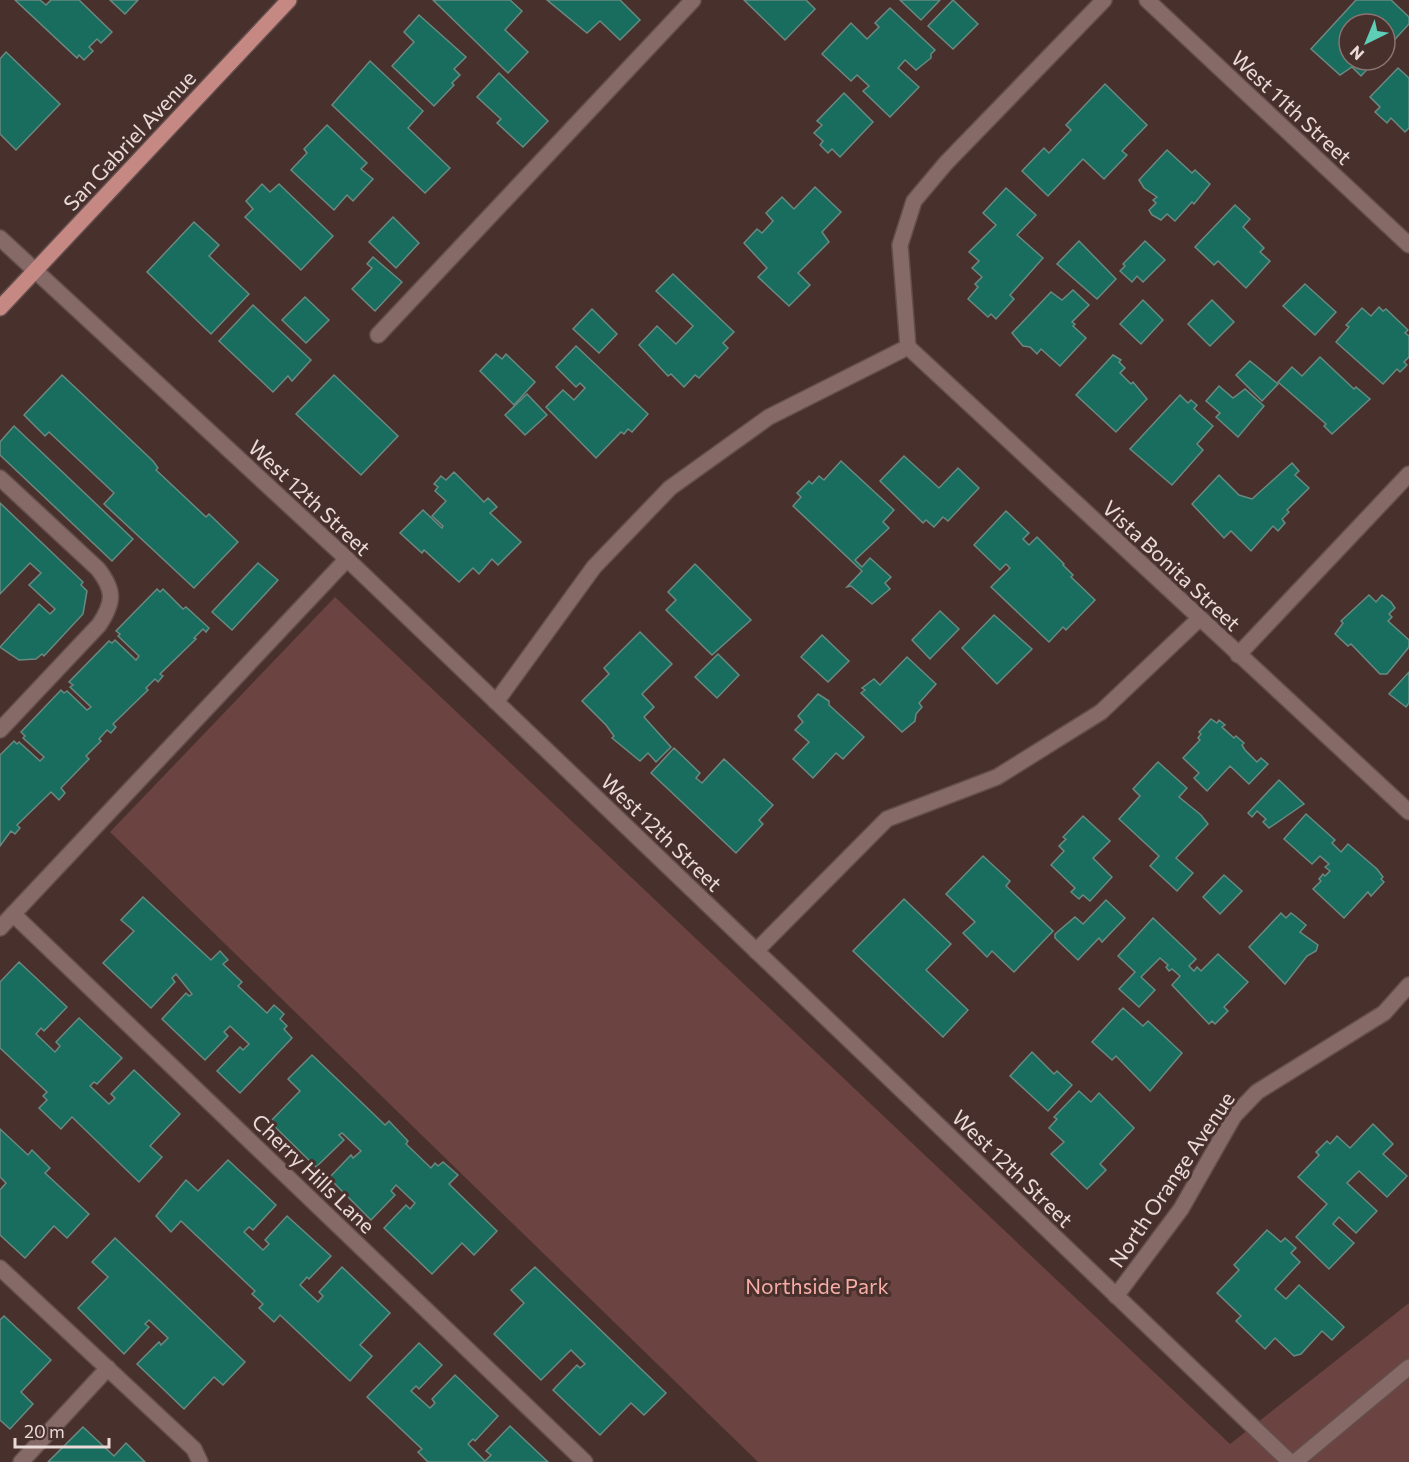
<svg xmlns="http://www.w3.org/2000/svg" width="1409" height="1462" viewBox="0 0 1409 1462" font-family="Commissioner,sans-serif">
<rect width="100%" height="100%" fill="#48302d"/>
<!-- green -->
<path fill="#6b4340" d="M335,597L1230,1444L1409,1303V1462H758L110,832Z"/>
<!-- building -->
<g fill="#196d5e" stroke="#6a8981" stroke-width="1.5">
<path d="M15,0H40L46,5L51,0H79L112,32L101,43L97,39L89,47L93,51L84,60L79,55L77,58Z"/>
<path d="M110,0H138L125,14Z"/>
<path d="M433,0H510L522,11L505,30L528,52L508,73Z"/>
<path d="M547,0H620L640,20L620,40L600,21L587,33Z"/>
<path d="M744,0H806L815,9L785,40Z"/>
<path d="M900,0H940L921,20Z"/>
<path d="M953,0L978,24L953,49L928,26Z"/>
<path d="M1356,0H1391L1409,17V24L1385,50V24H1349V60H1376L1361,76L1352,67L1340,75L1311,49Z"/>
<path d="M890,8L935,50L931,54V58L916,70L905,60L898,68L919,87L890,117L863,91L869,86L857,75L851,81L822,54L851,23L867,39L879,27L875,23Z"/>
<path d="M419,15L466,57L454,69L460,75L452,83L454,85L434,106L392,66L414,42L404,32Z"/>
<path d="M6,52L60,104L16,150L0,134V59Z"/>
<path d="M370,61L423,111L408,128L450,168L425,193L332,105Z"/>
<path d="M1398,68L1409,78V128L1405,132L1391,118L1387,123L1375,112L1380,107L1370,97Z"/>
<path d="M499,73L548,121L523,147L497,123L501,119L477,97Z"/>
<path d="M1105,84L1147,125L1122,151L1127,155L1104,179L1083,159L1048,196L1022,171L1044,148L1049,153L1071,130L1066,125Z"/>
<path d="M844,93L873,122L840,157L832,149L828,153L820,145L823,141L814,133L822,125L817,121Z"/>
<path d="M327,125L367,163L361,169L373,179L353,201L347,195L334,210L291,170L307,153L304,149Z"/>
<path d="M1167,150L1192,173L1195,170L1210,184L1194,204L1192,202L1175,221L1167,214L1161,220L1152,215L1149,210L1156,203L1153,200L1157,197L1144,188L1139,180Z"/>
<path d="M262,184L270,192L279,184L333,236L301,270L245,217L253,209L246,201Z"/>
<path d="M815,187L841,212L822,232L829,242L798,273L810,285L789,306L758,277L767,268L744,243L757,229L762,233L773,221L766,213L782,197L794,209Z"/>
<path d="M1006,188L1036,215L1017,235L1043,258L1010,295L1014,299L996,319L991,314L988,317L968,299L978,287L975,284L982,277L972,268L979,261L969,252L996,225L983,213Z"/>
<path d="M1235,205L1250,219L1243,227L1264,248L1260,252L1270,261L1246,288L1218,261L1214,265L1195,247Z"/>
<path d="M393,217L419,243L396,268L369,242Z"/>
<path d="M194,222L219,245L209,256L249,294L211,334L147,272Z"/>
<path d="M1079,241L1116,279L1097,299L1057,264Z"/>
<path d="M1145,241L1165,260L1143,282L1137,276L1132,282L1120,271L1125,266L1123,264Z"/>
<path d="M373,257L402,282L375,311L352,289L372,268L367,264Z"/>
<path d="M673,274L734,332L723,343L728,348L699,378L695,375L684,387L671,374L668,376L639,345L657,326L676,344L693,326L656,291Z"/>
<path d="M1305,284L1336,312L1315,335L1283,306Z"/>
<path d="M1073,290L1089,305L1072,322L1075,324L1073,326L1086,338L1060,366L1041,349L1037,354L1030,347L1023,346L1012,333L1051,292L1062,300Z"/>
<path d="M305,297L329,320L306,343L282,320Z"/>
<path d="M1143,300L1163,320L1141,344L1120,324Z"/>
<path d="M1212,300L1234,322L1210,346L1188,324Z"/>
<path d="M253,305L311,360L292,381L288,376L273,392L219,341Z"/>
<path d="M1379,307L1383,311L1386,309L1408,330L1405,333L1409,336V357L1404,362L1407,365L1400,372L1397,369L1383,384L1336,342L1349,327L1346,325L1362,308L1371,316Z"/>
<path d="M592,309L617,334L599,353L573,329Z"/>
<path d="M576,346L648,414L632,432L628,429L624,434L621,432L596,458L546,407L563,390L574,400L585,388L580,383L576,387L556,367Z"/>
<path d="M496,354L502,359L506,354L535,382L514,405L480,371Z"/>
<path d="M1113,355L1121,360L1119,362L1125,368L1120,373L1131,384L1133,382L1147,399L1116,432L1076,395Z"/>
<path d="M1320,357L1354,389L1356,387L1370,399L1332,434L1324,426L1326,424L1278,382L1292,367L1302,376Z"/>
<path d="M1250,361L1278,384L1262,401L1236,375Z"/>
<path d="M62,375L153,461L158,468L156,470L206,517L209,514L238,542L194,588L104,504L114,493L49,432L45,436L24,415Z"/>
<path d="M334,375L398,436L361,475L296,414Z"/>
<path d="M1219,386L1233,398L1245,389L1264,406L1238,437L1216,417L1220,413L1206,401Z"/>
<path d="M527,394L547,415L525,435L505,415Z"/>
<path d="M1180,395L1188,403L1191,400L1197,405L1194,409L1213,426L1197,444L1203,450L1172,485L1130,449Z"/>
<path d="M14,426L133,539L112,561L0,455V442Z"/>
<path d="M904,456L939,488L958,468L979,488L948,521L943,517L934,527L926,520L923,523L880,481Z"/>
<path d="M841,461L894,510L883,522L889,528L855,560L862,567L870,558L891,577L885,583L890,589L872,604L851,586L847,587L862,571L793,506L801,497L797,493L809,481L812,484L819,476L824,480Z"/>
<path d="M1292,463L1299,471L1295,475L1309,488L1287,510L1289,512L1282,519L1285,523L1278,531L1273,526L1251,551L1231,531L1224,538L1192,504L1219,475L1239,495L1252,499Z"/>
<path d="M454,472L484,502L488,498L497,507L490,513L521,542L498,565L492,559L479,574L473,568L459,582L424,550L422,553L400,533L423,510L442,528L443,526L432,516L446,501L435,491L438,487L434,484L441,476L446,480Z"/>
<path d="M0,503L83,582L81,585L87,591L83,614L44,656L42,654L36,659L19,660L0,647L39,604L50,614L55,609L29,585L41,573L30,563L0,594Z"/>
<path d="M1006,511L1029,533L1023,539L1029,545L1037,537L1064,564L1063,565L1073,575L1071,577L1095,600L1066,630L1063,627L1049,642L991,587L1010,568L1006,564L1000,570L974,545Z"/>
<path d="M258,563L278,580L232,630L212,612Z"/>
<path d="M695,564L751,620L712,655L666,610L676,600L668,592Z"/>
<path d="M157,589L160,592L163,589L183,609L186,607L209,628L206,632L203,629L194,638L196,639L160,674L163,676L158,682L155,679L146,688L148,690L113,724L116,727L111,733L107,730L99,739L101,741L86,756L89,759L61,788L65,793L59,800L51,792L17,825L20,828L15,834L11,831L0,846V755L14,741L17,744L19,742L40,761L44,757L23,738L25,736L21,732L61,690L64,693L67,691L87,710L91,707L70,687L73,685L69,682L109,641L112,643L115,640L136,660L139,656L118,636L120,634L116,631Z"/>
<path d="M1369,595L1376,602L1382,595L1391,602L1395,608L1389,614L1392,617L1388,621L1409,640V647L1387,674H1380L1351,644L1348,646L1335,634L1343,623L1341,621Z"/>
<path d="M940,611L959,629L930,659L912,640Z"/>
<path d="M994,615L1032,649L997,684L962,648Z"/>
<path d="M640,632L672,664L642,694L654,707L644,717L671,747L656,762L648,753L640,761L612,738L614,736L606,725L582,701L609,674L604,668Z"/>
<path d="M822,635L849,661L828,682L801,657Z"/>
<path d="M718,654L739,675L717,698L695,677Z"/>
<path d="M907,657L936,684L919,703L922,707L916,714L915,721L902,732L861,693L865,690L862,688L874,679L880,685Z"/>
<path d="M1409,672V703L1406,707L1389,694Z"/>
<path d="M818,694L829,701V705L864,737L843,759L836,753L813,778L793,759L809,742L795,730L803,722L798,716Z"/>
<path d="M1211,719L1217,723L1219,720L1225,725L1222,727L1234,738L1236,736L1244,743L1242,745L1245,750L1257,762L1261,758L1268,764L1249,784L1230,766L1207,791L1194,778L1199,773L1183,758L1200,740L1198,738L1201,734L1199,732Z"/>
<path d="M674,748L700,773L696,778L702,783L724,759L773,805L759,820L763,824L736,853L651,773Z"/>
<path d="M1158,762L1187,788L1179,797L1201,815L1208,824L1176,858L1193,873L1177,891L1150,866L1159,856L1119,819L1140,796L1133,789Z"/>
<path d="M1279,780L1304,804L1269,828L1263,822L1266,819L1257,811L1252,817L1248,813Z"/>
<path d="M1306,814L1335,840L1332,843L1341,852L1348,844L1377,869L1383,877L1381,879L1384,882L1371,896L1368,892L1344,918L1313,889L1321,881L1319,879L1323,874L1325,876L1330,871L1325,867L1329,864L1320,856L1312,864L1284,839Z"/>
<path d="M1083,816L1110,841L1093,858L1112,877L1090,901L1083,895L1079,899L1071,892L1075,888L1051,865L1064,851L1059,846L1066,839L1063,837Z"/>
<path d="M983,856L1010,881L1006,886L1053,931L1014,972L992,951L987,957L963,933L975,922L946,894Z"/>
<path d="M1224,875L1242,891L1220,914L1203,897Z"/>
<path d="M143,897L211,960L220,951L228,960L223,964L242,982L238,986L267,1013L274,1005L284,1014L280,1019L287,1026L284,1029L292,1038L240,1093L217,1071L240,1047L243,1050L249,1044L230,1026L224,1032L228,1036L205,1060L162,1019L186,993L189,996L192,994L176,974L172,978L175,982L151,1008L103,963L134,931L121,920Z"/>
<path d="M904,899L951,944L926,970L968,1010L943,1037L853,951Z"/>
<path d="M1106,900L1125,918L1102,942L1099,938L1078,960L1055,938V934L1075,917L1083,924Z"/>
<path d="M1281,913L1286,918L1291,913L1295,916L1306,925L1300,932L1318,945L1316,951L1307,956L1285,984L1249,947Z"/>
<path d="M1153,918L1196,959L1189,966L1194,971L1197,967L1201,971L1218,954L1248,982L1224,1007L1228,1011L1215,1024L1212,1021L1209,1024L1172,985L1180,976L1172,969L1169,971L1166,967L1168,965L1160,958L1141,977L1155,990L1139,1007L1119,989L1135,972L1118,956Z"/>
<path d="M19,962L67,1007L44,1031L41,1028L36,1034L55,1052L60,1046L56,1042L79,1018L122,1058L97,1084L94,1082L90,1086L109,1104L115,1098L111,1094L134,1070L180,1114L150,1146L162,1157L139,1182L72,1117L61,1129L39,1108L47,1100L43,1096L47,1092L0,1048V982Z"/>
<path d="M1123,1008L1143,1026L1148,1021L1182,1053L1150,1091L1116,1056L1112,1060L1092,1042Z"/>
<path d="M1032,1052L1054,1074L1057,1071L1072,1085L1048,1111L1010,1076Z"/>
<path d="M312,1055L385,1125L389,1121L408,1141L406,1144L431,1168L435,1163L438,1166L443,1162L458,1175L449,1184L497,1231L474,1255L462,1243L432,1274L384,1228L406,1205L410,1209L415,1203L396,1185L391,1191L395,1195L371,1220L329,1178L351,1155L353,1158L361,1151L342,1133L339,1135L344,1140L316,1167L270,1122L300,1091L288,1079Z"/>
<path d="M1079,1091L1091,1102L1099,1093L1134,1128L1100,1164L1106,1170L1087,1189L1051,1154L1064,1142L1049,1128L1057,1119L1054,1117Z"/>
<path d="M1373,1124L1393,1144L1383,1154L1407,1176L1387,1197L1359,1171L1347,1183L1377,1211L1356,1233L1339,1217L1333,1224L1354,1243L1329,1269L1296,1237L1327,1204L1298,1177L1319,1155L1316,1152L1327,1141L1330,1144L1337,1136L1350,1148Z"/>
<path d="M0,1129L28,1155L32,1150L50,1168L45,1173L89,1214L67,1238L54,1226L25,1258L0,1235V1190L6,1183L0,1177Z"/>
<path d="M228,1160L276,1205L253,1230L249,1227L244,1232L263,1250L269,1244L265,1240L287,1216L331,1256L309,1279L307,1277L300,1285L318,1302L323,1296L319,1292L342,1267L390,1313L360,1345L372,1356L350,1381L280,1315L274,1322L259,1308L263,1304L252,1294L255,1291L181,1221L171,1232L156,1216L186,1180L198,1191Z"/>
<path d="M1267,1230L1281,1242L1285,1238L1296,1248L1291,1253L1300,1262L1275,1289L1286,1299L1299,1285L1344,1327L1332,1340L1322,1331L1301,1354L1294,1356L1275,1338L1265,1349L1236,1321L1241,1316L1217,1293L1239,1270L1234,1265Z"/>
<path d="M115,1238L245,1362L223,1385L214,1377L184,1409L137,1364L159,1342L161,1345L168,1338L149,1320L145,1324L149,1327L124,1354L78,1308L108,1277L92,1262Z"/>
<path d="M535,1267L666,1393L644,1415L631,1403L600,1435L553,1390L577,1365L580,1368L585,1364L571,1350L541,1380L494,1334L524,1303L511,1290Z"/>
<path d="M4,1316L51,1360L21,1392L33,1404L10,1429L0,1420V1320Z"/>
<path d="M419,1343L442,1365L419,1389L416,1386L411,1391L430,1408L435,1403L432,1399L455,1375L498,1416L475,1441L473,1439L468,1444L485,1461L491,1455L486,1451L510,1426L548,1462H428L418,1452L422,1449L367,1397Z"/>
<path d="M83,1427L114,1456L126,1443L145,1462H48Z"/>
</g>
<g fill="none" stroke-linecap="round" stroke-linejoin="round">
<defs>
<g id="minor">
<path d="M1147,0L1409,245"/>
<path d="M0,238L347,559L1290,1462"/>
<path d="M378,335L693,0"/>
<path d="M908,347L1409,812"/>
<path d="M0,478L98,569C115,591 114,602 99,625L0,730"/>
<path d="M1238,655L1409,474"/>
<path d="M496,702L594,567L670,488L769,417L908,347L900,245L914,201L946,163L1104,0"/>
<path d="M13,914L585,1462"/>
<path d="M0,928L347,559"/>
<path d="M756,951L887,819L997,777L1101,712L1199,619"/>
<path d="M0,1268L194,1449L200,1462"/>
<path d="M1116,1296L1181,1209L1234,1116L1257,1092L1384,1013L1409,985"/>
<path d="M21,1462L108,1368"/>
<path d="M1295,1462L1409,1367"/>
</g>
<path id="major" d="M0,308L289,0"/>
</defs>
<!-- minor casing -->
<use href="#minor" stroke="#634e4c" stroke-width="18"/>
<!-- major casing -->
<use href="#major" stroke="#634e4c" stroke-width="18"/>
<!-- minor -->
<use href="#minor" stroke="#866a67" stroke-width="15"/>
<!-- major -->
<use href="#major" stroke="#c68883" stroke-width="15"/>
</g>
<g text-anchor="middle" dominant-baseline="central" stroke-width="6" stroke-linejoin="round" paint-order="stroke">
<!-- street labels -->
<g font-size="21" fill="#eadad8" stroke="#48302d">
<text transform="translate(1292 107) rotate(43)">West 11th Street</text>
<text transform="translate(129 140) rotate(-47)">San Gabriel Avenue</text>
<text transform="translate(310 497) rotate(43)">West 12th Street</text>
<text transform="translate(1172 565) rotate(43)">Vista Bonita Street</text>
<text transform="translate(662 832) rotate(44)">West 12th Street</text>
<text transform="translate(1013 1168) rotate(44)">West 12th Street</text>
<text transform="translate(314 1173) rotate(44)">Cherry Hills Lane</text>
<text transform="translate(1171 1179) rotate(-56)">North Orange Avenue</text>
</g>
<!-- park labels -->
<g font-size="21" fill="#f8ada7" stroke="#48302d">
<text x="817" y="1285">Northside Park</text>
</g>
</g>
<!-- north arrow -->
<g transform="translate(1367 42) rotate(223)"><circle r="28" fill="#48302d" stroke="#897471" stroke-width="1.5"/>
<path d="M0-4.5L10 22L0 15L-10 22Z" fill="#5eceb7"/>
<text y="-9" font-size="16" font-weight="bold" text-anchor="middle" fill="#eadad8">N</text>
</g>
<!-- scale -->
<path d="M15 1438v9h94v-9" fill="none" stroke="#eadad8" stroke-width="3"/>
<text x="24" y="1438" font-size="18" fill="#eadad8" stroke="#48302d" stroke-width="4.5" paint-order="stroke">20 m</text>
</svg>
